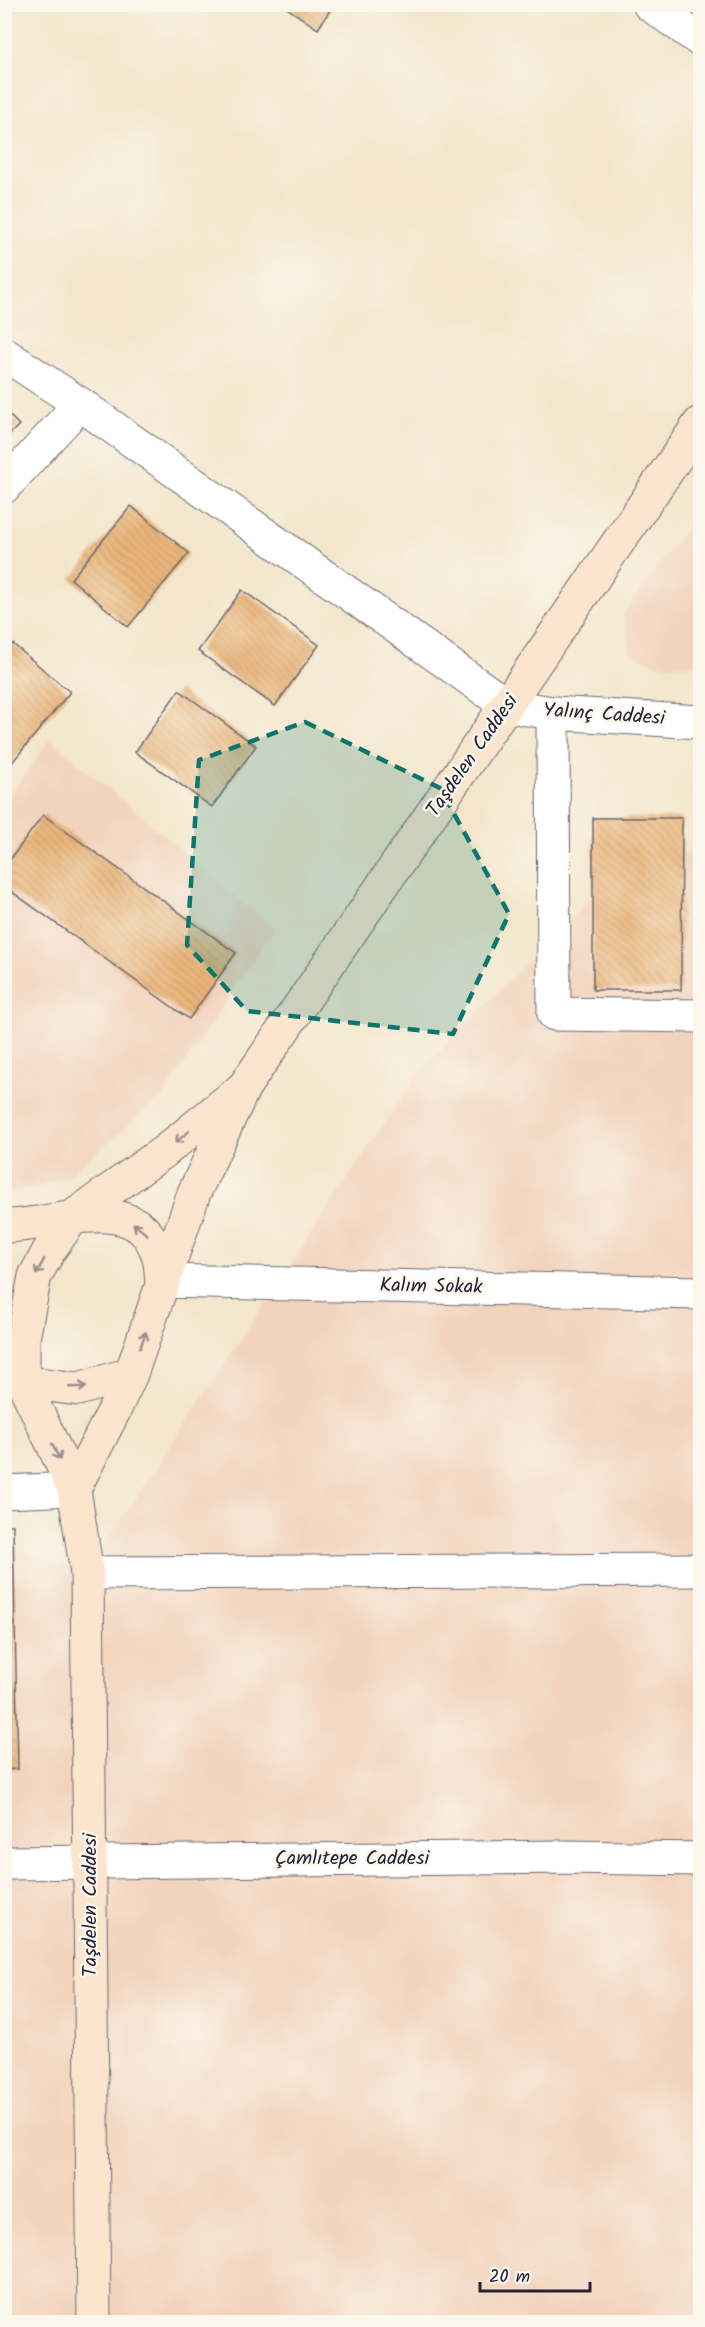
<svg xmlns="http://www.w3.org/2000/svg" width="705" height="2327" viewBox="0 0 705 2327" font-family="Kalam,sans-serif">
<defs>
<pattern id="building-back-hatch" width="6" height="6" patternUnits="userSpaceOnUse" patternTransform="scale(1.5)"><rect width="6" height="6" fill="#eab579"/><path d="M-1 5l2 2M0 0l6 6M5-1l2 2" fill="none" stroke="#c89b6a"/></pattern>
</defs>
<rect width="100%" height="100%" fill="#fbf7ec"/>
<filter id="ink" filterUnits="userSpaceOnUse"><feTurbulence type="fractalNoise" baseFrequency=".0167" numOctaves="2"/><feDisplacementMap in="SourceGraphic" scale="12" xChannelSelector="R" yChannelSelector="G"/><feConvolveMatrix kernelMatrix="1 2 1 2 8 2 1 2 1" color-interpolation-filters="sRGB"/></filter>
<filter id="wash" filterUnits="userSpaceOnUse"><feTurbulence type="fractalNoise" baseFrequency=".008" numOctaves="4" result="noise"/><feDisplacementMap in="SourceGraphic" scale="24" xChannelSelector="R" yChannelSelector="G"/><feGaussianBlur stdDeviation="1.35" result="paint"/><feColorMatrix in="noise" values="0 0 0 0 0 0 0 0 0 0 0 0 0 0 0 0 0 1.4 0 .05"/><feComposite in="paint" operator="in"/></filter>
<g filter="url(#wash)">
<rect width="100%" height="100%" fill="#f3e6cc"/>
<!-- built -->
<g fill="#f2d4be">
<path d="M700,509V665H657L631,652L623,615Z"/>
<path d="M50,739L274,929L163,1096L67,1177L5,1195V802Z"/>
<path d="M700,853V2322H5L4,1546L87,1572L416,1076L632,855Z"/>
</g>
<g id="blocks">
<!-- building -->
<g fill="url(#building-back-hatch)">
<path d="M281,4H334L318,29Z"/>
<path d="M4,410L19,425L4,440Z"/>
<path d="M131,506L189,553L128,627L71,579Z"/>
<path d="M242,590L319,645L275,706L198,651Z"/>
<path d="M13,644L70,692L10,765L4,761V654Z"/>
<path d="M179,690L256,746L212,807L135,752Z"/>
<path d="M43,815L236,953L189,1019L4,886V868Z"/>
<path d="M593,818H682L681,990H593Z"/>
<path d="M4,1525H13L18,1769L4,1770Z"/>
</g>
</g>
</g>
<g filter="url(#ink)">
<use href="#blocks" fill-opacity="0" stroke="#6b676e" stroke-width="1.5"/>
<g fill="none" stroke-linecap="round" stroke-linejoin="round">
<defs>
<g id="minor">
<path d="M649,4L700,40"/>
<path d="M4,354L80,404L4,487"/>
<path d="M80,404L508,706"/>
<path d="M553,713L554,1014L700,1016"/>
<path d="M162,1281L700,1293"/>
<path d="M4,1492L74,1489"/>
<path d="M87,1573L700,1570"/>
</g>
<g id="tertiary">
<path d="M508,706L553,713L700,722"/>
<path d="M4,1863L564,1857L700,1859"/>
</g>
<g id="secondary">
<path d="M4,1226C53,1227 140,1187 159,1258C161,1265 161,1274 162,1281"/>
<path d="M10,1371L23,1382L78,1389L131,1374"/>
<path d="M74,1489L114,1411L131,1374L194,1193L244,1087L700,423"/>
<path d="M94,2322L87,1573L74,1489L23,1382V1339L35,1276L50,1249L74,1216L165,1151L244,1087"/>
</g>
</defs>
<!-- minor casing -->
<use href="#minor" stroke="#6b676e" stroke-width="35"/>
<!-- tertiary casing -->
<use href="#tertiary" stroke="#6b676e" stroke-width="35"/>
<!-- secondary casing -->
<use href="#secondary" stroke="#6b676e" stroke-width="35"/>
<!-- minor -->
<use href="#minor" stroke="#fff" stroke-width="33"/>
<!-- tertiary -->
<use href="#tertiary" stroke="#fff" stroke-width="33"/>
<!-- secondary -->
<use href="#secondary" stroke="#fce5cf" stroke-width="33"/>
</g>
<!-- one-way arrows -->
<defs><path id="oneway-shaft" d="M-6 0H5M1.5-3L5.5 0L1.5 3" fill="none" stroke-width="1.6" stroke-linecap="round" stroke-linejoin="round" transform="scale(1.5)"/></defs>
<g stroke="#9a8d8c">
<use href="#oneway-shaft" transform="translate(182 1137) rotate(141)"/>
<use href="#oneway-shaft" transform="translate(140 1229) rotate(-141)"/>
<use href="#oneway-shaft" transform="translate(40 1267) rotate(118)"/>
<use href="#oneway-shaft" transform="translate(143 1340) rotate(-70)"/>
<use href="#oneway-shaft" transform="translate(78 1387) rotate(-2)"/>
<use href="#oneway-shaft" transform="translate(56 1452) rotate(64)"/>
</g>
</g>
<!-- marked area -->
<path fill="#0f766e" fill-opacity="0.2" stroke="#0f766e" stroke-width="4.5" stroke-dasharray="12 8" stroke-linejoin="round" d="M305,722L440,788L509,914L453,1034L247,1011L187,945L199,760Z"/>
<g text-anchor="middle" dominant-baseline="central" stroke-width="5" stroke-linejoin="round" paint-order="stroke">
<!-- street labels -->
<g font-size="20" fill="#22223b" stroke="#fbf7ec">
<text transform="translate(604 715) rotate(4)">Yalınç Caddesi</text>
<text transform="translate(473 756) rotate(-55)">Taşdelen Caddesi</text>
<text transform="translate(431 1287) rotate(1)">Kalım Sokak</text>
<text x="352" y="1859">Çamlıtepe Caddesi</text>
<text transform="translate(91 1905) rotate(-90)">Taşdelen Caddesi</text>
</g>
</g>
<!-- margin -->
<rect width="705" height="2327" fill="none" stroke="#fbf7ec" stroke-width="24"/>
<!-- scale -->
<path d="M480 2282v9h110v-9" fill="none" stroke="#22223b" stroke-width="3"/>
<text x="489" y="2282" font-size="18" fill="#22223b" stroke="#fbf7ec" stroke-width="4.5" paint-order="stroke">20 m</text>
</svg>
